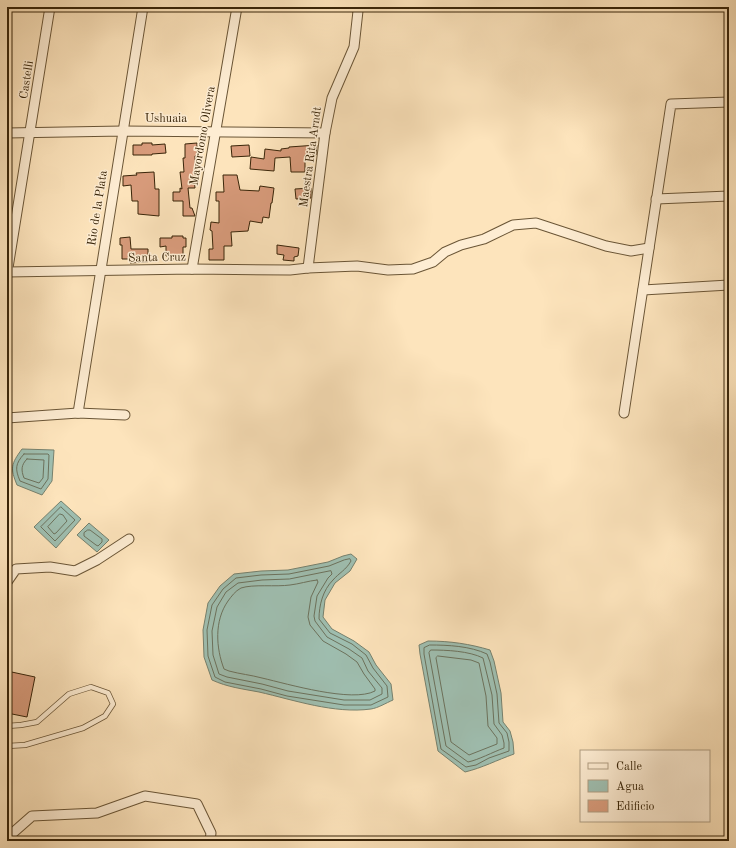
<svg xmlns="http://www.w3.org/2000/svg" width="736" height="848" viewBox="0 0 736 848" font-family="'Old Standard TT',serif">
<rect width="100%" height="100%" fill="#fde4bc"/>
<filter id="stains"><feTurbulence type="fractalNoise" baseFrequency=".005" numOctaves="4"/><feColorMatrix values="0 0 0 0 .2 0 0 0 0 .09 0 0 0 0 .02 0 0 0 .5 -.17"/></filter>
<radialGradient id="worn" r=".72"><stop offset=".6" stop-color="#630" stop-opacity="0"/><stop offset="1" stop-color="#630" stop-opacity=".3"/></radialGradient>
<!-- water -->
<g fill="#9fbfb1" stroke="#76816e">
<path d="M22,449L54,450L52,481L42,495L17,485C10,468 11,464 22,449Z"/>
<path d="M61,501L81,519L56,548L34,527Z"/>
<path d="M89,523L109,540L97,552L77,535Z"/>
<path d="M351,554L357,559L350,571L335,583L325,600L323,617L332,629L354,641L369,652L376,665L391,684L393,700C386,703 378,708 371,709C334,714 294,700 259,692C243,689 227,687 212,680L204,657L203,630L208,603L220,586L234,574L261,571L288,570L328,562L343,556Z"/>
<path d="M428,641C450,641 470,644 490,650L494,661L501,693L503,722L510,731L513,742L514,754C497,760 482,768 465,772L438,751L420,654L419,645Z"/>
</g>
<g fill="none" stroke-linecap="round" stroke-linejoin="round">
<!-- shore -->
<g stroke="#6c725d" stroke-width="1">
<path d="M24,454H48L49,455L48,479L41,489L20,481C15,469 15,464 24,454Z"/>
<path d="M27,459L44,460L43,478L39,483L24,478C21,470 21,465 27,459Z"/>
<path d="M61,507L75,520L55,541L41,527Z"/>
<path d="M60,514L63,515L67,521L56,533L54,534L48,527Z"/>
<path d="M88,530H90L102,539V542L98,546L96,545L84,536V533Z"/>
<path d="M350,559L351,561C346,570 339,573 333,580C323,590 319,605 319,619L330,633L352,644L366,655L373,668L387,686L388,697L371,705H344L287,696L261,689L225,682L215,677L208,656L207,630L212,605L223,589L236,578L261,575L289,574L329,566L344,560Z"/>
<path d="M331,571L332,574L328,578L317,596L314,616L315,621L327,637L349,649L362,658L368,671L382,688V694L370,700H344L288,691L262,684L227,677L219,674L213,655L212,631L217,607L226,592L238,583L262,580L289,579Z"/>
<path d="M317,580L318,582L311,597L308,617L310,625L323,641L346,654L357,662L364,674L375,689V691C352,703 288,684 262,678C251,675 240,674 229,671L224,669C216,648 214,621 228,601C231,597 235,591 241,588C253,584 276,587 290,585C299,584 308,581 317,580Z"/>
<path d="M430,645C448,645 470,646 487,654L490,662L497,694L499,723L507,733L509,742V751L489,758L476,765L466,767L441,749L424,654V648Z"/>
<path d="M431,650C447,650 469,651 483,658L492,695L494,724L502,735L504,743V748C493,752 478,760 468,762L446,746L429,653Z"/>
<path d="M438,656L471,660L479,663L486,696L488,726L497,738V744L469,755L451,742L436,658Z"/>
</g>
</g>
<!-- building -->
<g fill="#d89b7b" stroke="#392509">
<path d="M142,143H152V145L165,144L166,153L152,154V155H133V145H142Z"/>
<path d="M197,143V156H195L196,176H194L195,188H188L190,208H192L195,216H183V201H173V192H180V188L182,189L180,172H184L183,158H185V144Z"/>
<path d="M249,145L250,156L232,157L231,146Z"/>
<path d="M317,145L316,155H305V172H291L290,157L275,158L274,171L250,169L251,157L264,159L265,149L281,151V149L289,148V147Z"/>
<path d="M154,172L155,189H159V216L138,214V201H132L131,185L123,186V176L137,175L136,173Z"/>
<path d="M223,175H237L240,190L259,191L260,186L274,188L272,203H271L269,218L263,217L262,223L250,221L248,231L231,232L232,246H224V260H209V249H213L212,231L210,230L211,222L219,223V201H216V192H224Z"/>
<path d="M311,188V198L296,199L295,189Z"/>
<path d="M172,236H183V238H186V247H183V259H170V256H166V246L160,247V238H172Z"/>
<path d="M130,237L131,249H148V262L130,263V259H122V245H120V238Z"/>
<path d="M277,245L299,248L298,256L294,257V261L283,260L284,255L277,254Z"/>
<path d="M7,671L35,677L27,717L7,713Z"/>
</g>
<g fill="none" stroke-linecap="round" stroke-linejoin="round">
<defs>
<path id="lane" d="M7,726L21,725L37,722L69,694L91,687L108,693L113,704L105,716L83,728L25,745L7,746"/>
<g id="street">
<path d="M7,133L123,131L325,133"/>
<path d="M656,199L729,196"/>
<path d="M308,268L325,133L332,98L354,47L358,11L355,7"/>
<path d="M192,269L237,7"/>
<path d="M7,272L192,269L290,270L308,268L357,266L388,270L413,269L433,262L445,252L461,245L484,239L513,225L536,223L606,246L631,251L649,248"/>
<path d="M7,274L50,7"/>
<path d="M643,290L729,285"/>
<path d="M78,413L143,7"/>
<path d="M624,413L671,104L729,102"/>
<path d="M7,418L78,413L125,415"/>
<path d="M7,582L16,569L50,567L75,571L97,560L129,539"/>
<path d="M7,838L32,816L97,813L145,796L197,804L211,833L210,841"/>
</g>
</defs>
<!-- lane casing -->
<use href="#lane" stroke="#6a5536" stroke-width="6"/>
<!-- street casing -->
<use href="#street" stroke="#6a5536" stroke-width="11"/>
<!-- lane -->
<use href="#lane" stroke="#feedd3" stroke-width="4.5"/>
<!-- street -->
<use href="#street" stroke="#feedd3" stroke-width="9"/>
</g>
<g text-anchor="middle" dominant-baseline="central" stroke-width="3" stroke-linejoin="round" paint-order="stroke">
<!-- street labels -->
<g font-size="12" fill="#392509" stroke="#feedd3">
<text transform="translate(27 80) rotate(-81)">Castelli</text>
<text x="166" y="119">Ushuaia</text>
<text transform="translate(203 136) rotate(-80)">Mayordomo Olivera</text>
<text transform="translate(311 157) rotate(-82)">Maestra Rita Arndt</text>
<text transform="translate(98 208) rotate(-81)">Rio de la Plata</text>
<text transform="translate(157 258) rotate(-1)">Santa Cruz</text>
</g>
</g>
<!-- margin -->
<rect width="736" height="848" fill="none" stroke="#fde4bc" stroke-width="24"/>
<rect x="8" y="8" width="720" height="832" fill="none" stroke="#392509" stroke-width="2"/>
<rect x="12" y="12" width="712" height="824" fill="none" stroke="#392509"/>
<!-- legend -->
<rect x="580" y="750" width="130" height="72" fill="#feedd3" stroke="#af9d82"/>
<rect x="588" y="763" width="20" height="6" fill="#feedd3" stroke="#af9d82"/>
<text x="616" y="770" font-size="12" fill="#392509">Calle</text>
<rect x="588" y="780" width="20" height="12" fill="#9fbfb1" stroke="#af9d82"/>
<text x="616" y="790" font-size="12" fill="#392509">Agua</text>
<rect x="588" y="800" width="20" height="12" fill="#d89b7b" stroke="#af9d82"/>
<text x="616" y="810" font-size="12" fill="#392509">Edificio</text>
<rect width="100%" height="100%" filter="url(#stains)"/>
<rect width="100%" height="100%" fill="url(#worn)"/>
</svg>
